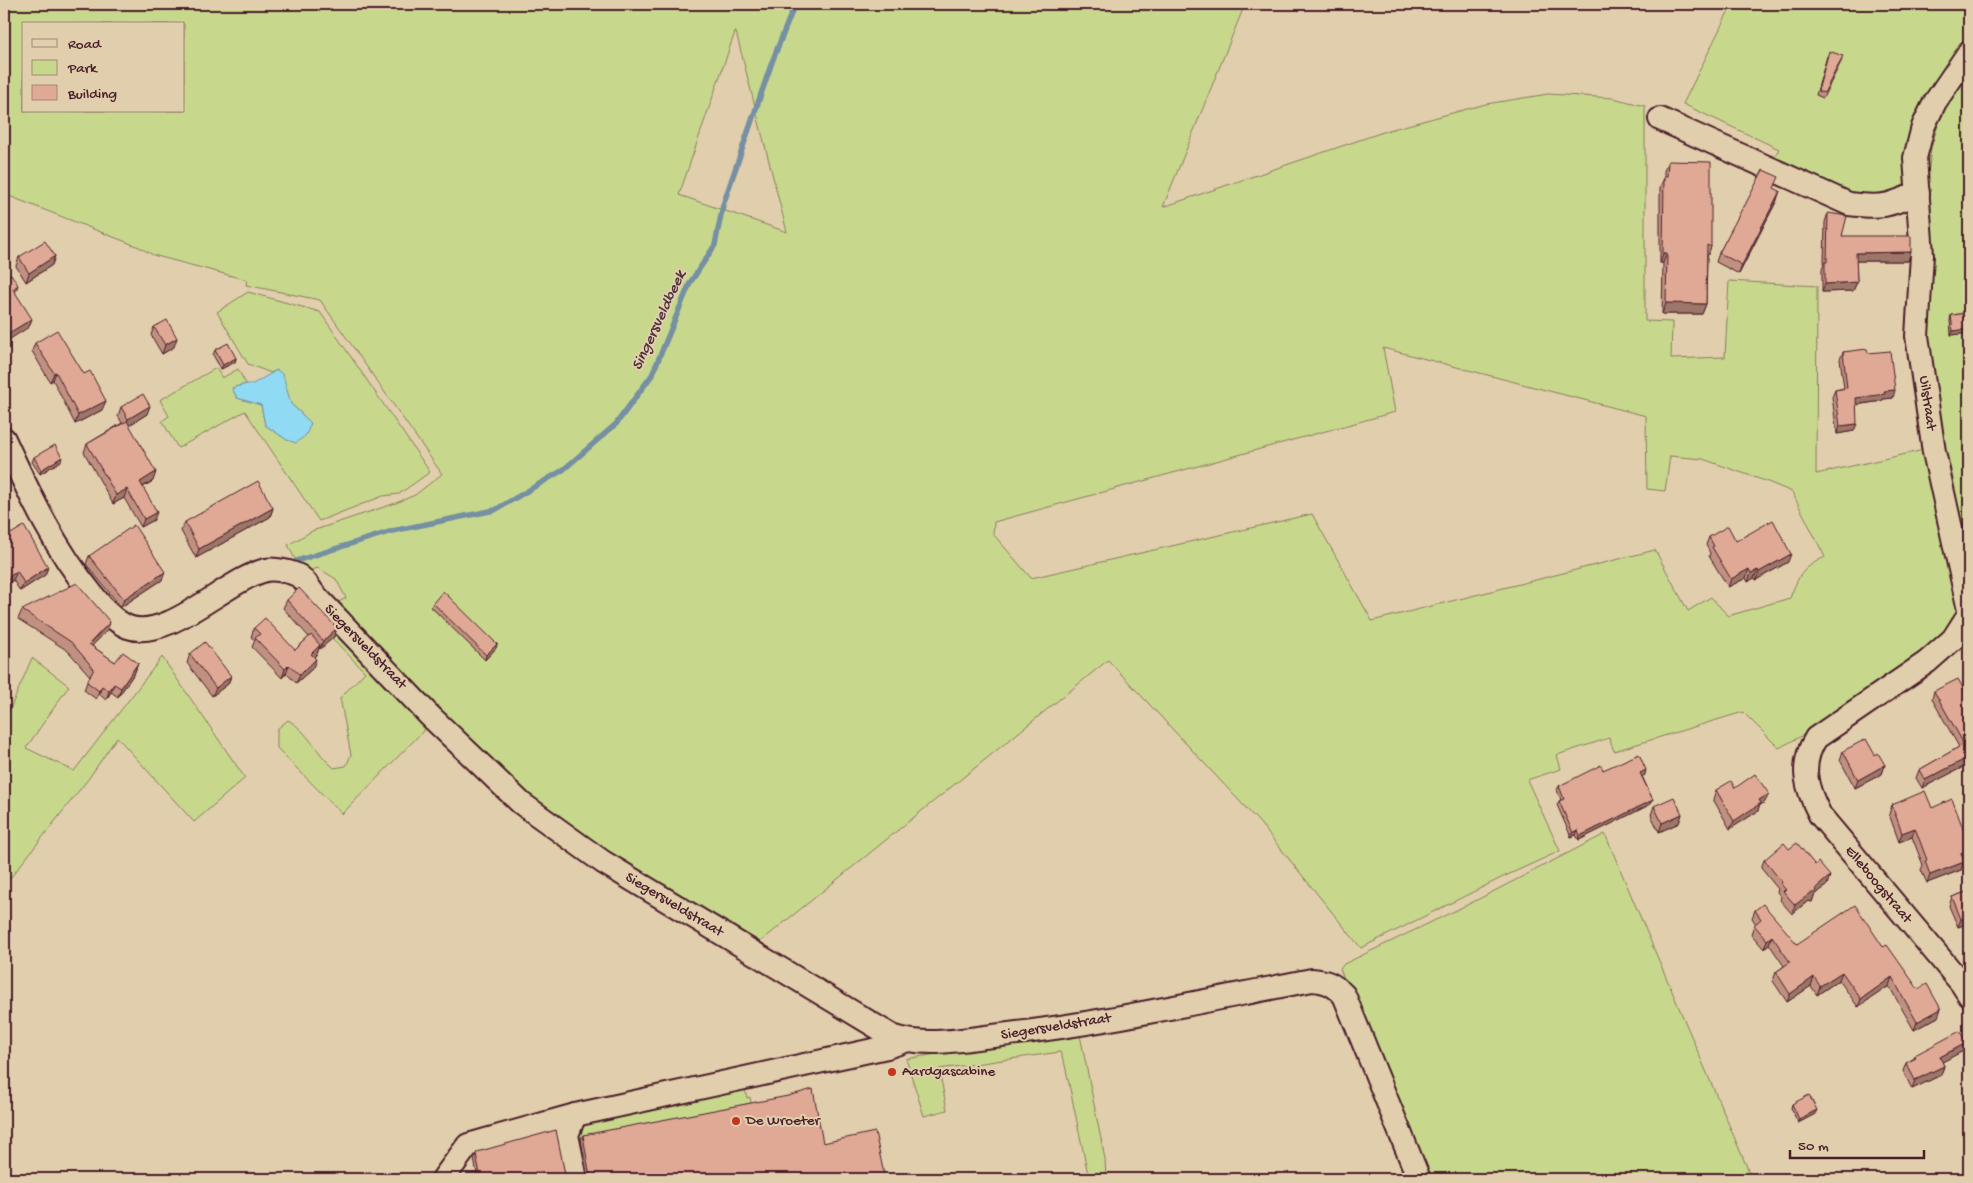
<svg xmlns="http://www.w3.org/2000/svg" width="1973" height="1183" viewBox="0 0 1973 1183" font-family="'Gochi Hand',sans-serif">
<rect width="100%" height="100%" fill="#e1ceac"/>
<filter id="ink" filterUnits="userSpaceOnUse"><feTurbulence type="fractalNoise" baseFrequency=".02" numOctaves="2"/><feDisplacementMap in="SourceGraphic" scale="10" xChannelSelector="R" yChannelSelector="G"/><feConvolveMatrix kernelMatrix="1 2 1 2 8 2 1 2 1" color-interpolation-filters="sRGB"/></filter>
<g filter="url(#ink)">
<!-- green -->
<g fill="#c7d88d" stroke="#887c5c" fill-rule="evenodd">
<path d="M4,4H1245L1163,207L1389,130L1486,104L1548,94L1613,98L1645,106V321L1672,322L1671,359L1725,357L1729,281L1817,286L1816,474L1924,450L1961,606L1942,636L1929,649L1818,727L1779,748L1743,712L1614,751L1609,738L1557,755L1561,769L1527,780L1560,851L1503,877L1361,948L1259,822L1108,660L755,946L536,807L335,604L346,598L336,579L318,568L308,571L299,567L288,545L312,531L396,503L415,495L442,474L320,300L246,285L247,280L153,255L139,247L4,194ZM24,24H184V111H24ZM735,32H736L787,232L679,195ZM1383,348L1646,416L1647,489L1665,491L1670,456L1703,459L1768,482L1792,492L1825,557C1802,568 1799,575 1790,598L1728,616L1711,597L1688,611L1655,550L1372,621L1312,514L1031,578L993,534L994,522L1395,412Z"/>
<path d="M1732,4H1969V36L1930,93L1907,188L1901,195H1846L1772,161L1779,149L1683,104Z"/>
<path d="M1969,75V523L1958,528L1943,453L1928,341L1930,267L1927,185L1931,148L1942,112Z"/>
<path d="M248,292L320,312L430,472L399,494L383,496L319,521L245,411L178,448L162,421L169,416L160,400L216,368L222,378L238,369L246,384L232,388L237,398L261,405L265,425L287,440L311,423L291,404L277,370L271,373L248,364L217,312Z"/>
<path d="M336,625L430,724L342,814L277,748V729L288,720C308,731 316,753 334,768L346,766L351,755L340,698L365,672L329,635Z"/>
<path d="M162,657L245,778L194,822L117,737L89,778L4,886V723L32,658L69,686L26,748L74,771Z"/>
<path d="M1605,834L1752,1179H1427L1340,969L1344,964L1471,903Z"/>
<path d="M1079,1030L1105,1159L1106,1179H1089L1065,1065L1060,1052L939,1069L947,1110L924,1116L906,1059Z"/>
<path d="M743,1080L747,1098L750,1097L751,1103L576,1141L579,1123Z"/>
</g>
<!-- water -->
<path fill="#91daf3" stroke="#758fa3" d="M277,370L283,375L291,404L311,423L306,435L296,443L287,440L265,425L261,405L237,398L232,388L246,384H253Z"/>
<g fill="none" stroke-linecap="round" stroke-linejoin="round">
<!-- stream -->
<path stroke="#758fa3" stroke-width="5.5" d="M296,561L392,531L495,510L563,470L616,424L652,375L690,283L715,245L723,205L772,62L795,4"/>
<defs>
<g id="minor">
<path d="M1969,52L1935,102L1923,127L1915,158L1922,255L1917,336L1934,452L1969,610"/>
<path d="M1660,119L1849,204C1882,208 1888,206 1918,193"/>
<path d="M4,439C29,493 54,548 92,594C102,607 112,620 128,627C168,642 227,579 266,570C274,568 292,572 299,576C305,580 310,589 314,594L428,714L521,803L603,862L892,1036C926,1048 966,1039 1001,1035C1105,1023 1208,1000 1312,980C1327,981 1333,984 1344,995L1419,1179"/>
<path d="M1969,614L1953,639L1927,662L1816,738C1799,765 1806,788 1820,815L1962,984L1969,995"/>
<path d="M575,1115L567,1135L576,1179"/>
<path d="M443,1179L468,1145L575,1115L887,1047L905,1041"/>
</g>
</defs>
<!-- minor casing -->
<use href="#minor" stroke="#4a1f2b" stroke-width="26"/>
<!-- minor -->
<use href="#minor" stroke="#e1ceac" stroke-width="22"/>
</g>
<!-- wall -->
<g fill="#c09180" stroke="#4a1f2b">
<path d="M1827,56L1842,60L1823,98L1816,95Z"/>
<path d="M1668,161L1711,247L1707,257L1706,304L1702,314H1662L1663,263H1660V187L1664,178V171Z"/>
<path d="M1774,189L1777,200L1739,274L1716,262L1719,253L1744,207Z"/>
<path d="M1828,213L1842,236L1911,252L1908,261H1856L1857,282L1853,291L1822,292V270L1824,263L1825,222Z"/>
<path d="M55,256L52,265L26,282L16,266L19,257Z"/>
<path d="M1969,313V333L1951,335L1950,320L1951,315Z"/>
<path d="M154,327L174,347L162,354L151,335Z"/>
<path d="M35,343L102,410L75,424L53,380L50,382L32,351Z"/>
<path d="M215,350L236,358L235,362L221,369L213,355Z"/>
<path d="M1843,352L1868,353L1893,398L1883,399L1882,401L1856,405L1854,431L1837,434L1832,397L1835,390L1844,388L1840,359Z"/>
<path d="M121,407L147,414L129,425L153,481L143,487L154,520L141,527L124,498L113,504L84,452L87,444L122,423L118,416Z"/>
<path d="M34,457L61,461L40,474L32,462Z"/>
<path d="M273,508L270,517L196,558L181,531L185,522Z"/>
<path d="M1709,537L1736,541L1788,562L1756,580L1754,578L1748,582L1746,578L1728,587L1709,556L1710,553L1706,545Z"/>
<path d="M4,538L48,567L45,575L20,591L13,580L4,587Z"/>
<path d="M89,556L165,572L162,580L121,607L86,564Z"/>
<path d="M287,600L337,628L334,637L320,649L319,648L317,654L314,657L313,668L296,683L286,673L282,678L252,647L255,640L251,637L254,628L295,650L309,637L283,608Z"/>
<path d="M433,603L497,644L496,648L485,660L431,607Z"/>
<path d="M22,610L107,631L92,646L115,662L138,663L135,672L118,697L111,692L106,700L99,694L96,699L84,690L87,682L90,676L68,651L18,619Z"/>
<path d="M190,654L231,676L228,684L212,696L187,663Z"/>
<path d="M1934,691L1969,699V764L1922,788L1916,778L1919,770L1959,747L1932,699Z"/>
<path d="M1843,751L1875,755L1885,765L1882,774L1855,788L1840,760Z"/>
<path d="M1603,770L1645,775L1642,776L1653,800L1651,804L1579,840L1576,835L1571,837L1557,805L1559,801L1561,800L1557,790L1559,786Z"/>
<path d="M1735,788L1765,802L1759,806L1758,811L1730,829L1713,799L1716,790Z"/>
<path d="M1892,805L1932,808L1963,859L1961,870L1927,883L1921,870L1923,865L1912,837L1899,842L1889,814Z"/>
<path d="M1654,806L1682,814L1679,823L1659,832L1651,815Z"/>
<path d="M1789,849L1827,885L1814,896L1812,902L1808,901L1792,914L1780,900L1781,897L1777,892L1778,889L1761,868L1764,860Z"/>
<path d="M1969,891V923L1958,927L1949,906L1952,897Z"/>
<path d="M1755,910L1797,944L1883,947L1938,1017L1914,1030L1889,986L1858,1007L1839,980L1817,995L1811,986L1787,1002L1773,981L1776,972L1784,966L1769,944L1764,949L1751,934L1754,925L1756,924L1752,918Z"/>
<path d="M1963,1051L1942,1062L1944,1066L1941,1075L1912,1089L1903,1071L1906,1063L1913,1059L1915,1055Z"/>
<path d="M1792,1104L1815,1114L1798,1123L1791,1108Z"/>
<path d="M583,1135L823,1143L885,1179H588L581,1139Z"/>
<path d="M476,1154L566,1179H478L474,1159Z"/>
</g>
<!-- shaded-wall -->
<g fill="#9c7668" stroke="#4a1f2b">
<path d="M1780,191L1777,200L1739,274L1742,265Z"/>
<path d="M8,232L6,240L4,241V235Z"/>
<path d="M1911,252L1908,261H1853L1856,253Z"/>
<path d="M1663,253H1667L1663,263H1660Z"/>
<path d="M55,256L52,265L26,282L29,273Z"/>
<path d="M1857,282L1853,291L1822,292L1825,284Z"/>
<path d="M18,285L15,294L13,289Z"/>
<path d="M1666,303L1706,304L1702,314H1662Z"/>
<path d="M32,319L29,327L4,343V336Z"/>
<path d="M1969,329V333L1951,335L1953,331Z"/>
<path d="M177,338L174,347L162,354L165,345Z"/>
<path d="M236,358L235,362L221,369L223,365Z"/>
<path d="M56,372L53,380L50,382L54,373Z"/>
<path d="M1895,390L1893,398L1883,399L1882,401L1853,405L1856,398L1884,391Z"/>
<path d="M106,401L102,410L75,424L78,415Z"/>
<path d="M150,406L147,414L125,428L128,419Z"/>
<path d="M1857,424L1854,431L1837,434L1840,426Z"/>
<path d="M62,457L61,461L40,474L41,470Z"/>
<path d="M156,472L153,481L137,490L140,482Z"/>
<path d="M127,489L124,498L113,504L116,495Z"/>
<path d="M273,508L270,517L196,558L199,549Z"/>
<path d="M157,512L154,520L141,527L144,519Z"/>
<path d="M1791,554L1788,562L1756,580L1759,572Z"/>
<path d="M48,567L45,575L20,591L24,583Z"/>
<path d="M1749,569L1746,578L1728,587L1731,579Z"/>
<path d="M1758,570L1754,578L1748,582L1751,573Z"/>
<path d="M17,571L13,580L4,587V581Z"/>
<path d="M165,572L162,580L121,607L124,599Z"/>
<path d="M110,622L107,631L86,652L89,644Z"/>
<path d="M337,628L334,637L320,649L323,641Z"/>
<path d="M497,644L496,648L485,660L486,655Z"/>
<path d="M320,645L317,654L308,663L311,654Z"/>
<path d="M316,659L313,668L296,683L300,675Z"/>
<path d="M138,663L135,672L118,697L121,688Z"/>
<path d="M289,665L286,673L282,678L285,669Z"/>
<path d="M231,676L228,684L212,696L216,688Z"/>
<path d="M114,684L111,692L106,700L109,691Z"/>
<path d="M102,686L99,694L96,699L99,691Z"/>
<path d="M1969,757V764L1922,788L1925,780Z"/>
<path d="M1885,765L1882,774L1855,788L1858,780Z"/>
<path d="M1646,770L1645,775L1639,778L1640,773Z"/>
<path d="M1769,794L1765,802L1759,806L1758,811L1730,829L1734,821L1759,800Z"/>
<path d="M1653,800L1651,804L1579,840L1580,836Z"/>
<path d="M1682,814L1679,823L1659,832L1662,823Z"/>
<path d="M1915,828L1912,837L1899,842L1902,833Z"/>
<path d="M1578,830L1576,835L1571,837L1573,833Z"/>
<path d="M1969,849V856L1958,861L1961,853Z"/>
<path d="M1964,862L1961,870L1927,883L1930,875Z"/>
<path d="M1830,876L1827,885L1814,896L1812,902L1808,901L1792,914L1795,905Z"/>
<path d="M1969,916V923L1958,927L1961,919Z"/>
<path d="M1772,936L1769,944L1764,949L1767,940Z"/>
<path d="M1842,972L1839,980L1817,995L1820,986Z"/>
<path d="M1814,977L1811,986L1787,1002L1790,994Z"/>
<path d="M1892,977L1889,986L1858,1007L1861,999Z"/>
<path d="M1941,1009L1938,1017L1914,1030L1917,1022Z"/>
<path d="M1966,1043L1963,1051L1937,1065L1940,1057Z"/>
<path d="M1944,1066L1941,1075L1912,1089L1915,1080Z"/>
<path d="M1817,1110L1815,1114L1798,1123L1799,1119Z"/>
</g>
<!-- building -->
<g fill="#dfa995" stroke="#4a1f2b">
<path d="M1829,51L1843,56L1824,93L1818,91Z"/>
<path d="M1668,161L1711,162V247L1707,245L1706,304L1666,303L1667,253H1663L1664,176H1667Z"/>
<path d="M1763,170L1779,177L1774,188L1780,191L1742,265L1719,253L1743,207H1744Z"/>
<path d="M1828,213L1847,216L1842,236H1911V252L1856,253L1857,282L1825,284V262H1827Z"/>
<path d="M4,225L8,232L4,235Z"/>
<path d="M45,241L55,256L29,273L19,257Z"/>
<path d="M11,274L18,285L13,289L32,319L4,336V278Z"/>
<path d="M1969,313V329L1953,331L1951,315Z"/>
<path d="M167,320L177,338L165,345L154,327Z"/>
<path d="M57,330L84,374L90,371L106,401L78,415L56,372L54,373L35,343Z"/>
<path d="M228,343L236,358L223,365L215,350Z"/>
<path d="M1867,349L1868,353L1890,351L1895,390L1884,391L1885,394L1856,398L1857,424L1840,426L1835,390L1847,388L1843,352Z"/>
<path d="M143,394L150,406L128,419L121,407Z"/>
<path d="M127,421L156,472L140,482L157,512L144,519L127,489L116,495L87,444Z"/>
<path d="M55,445L62,457L41,470L34,457Z"/>
<path d="M258,481L273,508L199,549L185,522Z"/>
<path d="M1773,520L1791,554L1759,572L1758,570L1751,573L1749,569L1731,579L1712,547L1714,546L1709,537L1728,526L1736,541Z"/>
<path d="M134,525L165,572L124,599L89,556Z"/>
<path d="M24,526L48,567L24,583L17,571L4,581V544L6,542L4,538Z"/>
<path d="M77,583L110,622L89,644L115,662L123,652L138,663L121,688L114,684L109,691L102,686L99,691L87,682L94,669L71,642L22,610Z"/>
<path d="M299,588L337,628L323,641L287,600Z"/>
<path d="M443,591L497,644L486,655L433,603Z"/>
<path d="M265,618L295,650L311,635L320,645L311,654L316,659L300,675L289,665L285,669L255,638L260,634L254,628Z"/>
<path d="M205,642L231,676L216,688L190,654Z"/>
<path d="M1958,679L1969,699V757L1925,780L1919,770L1964,744L1934,691Z"/>
<path d="M1866,739L1875,755L1878,753L1885,765L1858,780L1843,751Z"/>
<path d="M1639,754L1646,770L1640,773L1653,800L1580,836L1578,830L1573,833L1559,801L1564,799L1559,786L1601,765L1603,770Z"/>
<path d="M1755,774L1769,794L1759,800L1761,803L1734,821L1716,790L1731,781L1735,788Z"/>
<path d="M1925,791L1932,808L1952,799L1964,831L1967,829L1969,834V849L1961,853L1964,862L1930,875L1925,861L1927,860L1915,828L1902,833L1892,805Z"/>
<path d="M1674,797L1682,814L1662,823L1654,806Z"/>
<path d="M1784,843L1789,849L1797,843L1815,865L1818,862L1830,876L1816,888L1815,893H1811L1795,905L1783,891L1786,890L1780,883L1782,882L1764,860Z"/>
<path d="M1969,891V916L1961,919L1952,897Z"/>
<path d="M1763,904L1797,944L1855,905L1883,947L1887,945L1918,989L1927,984L1941,1009L1917,1022L1892,977L1861,999L1842,972L1820,986L1814,977L1790,994L1776,972L1790,962L1772,936L1767,940L1754,925L1761,919L1755,910Z"/>
<path d="M1960,1031L1966,1043L1940,1057L1944,1066L1915,1080L1906,1063L1916,1058L1915,1055Z"/>
<path d="M813,1089L823,1143L875,1132L885,1179H590V1178L583,1135L788,1096Z"/>
<path d="M1809,1095L1817,1110L1799,1119L1792,1104Z"/>
<path d="M556,1130L566,1179H481L476,1154L477,1152Z"/>
</g>
</g>
<!-- markers -->
<g fill="#c8321e" stroke="#e1ceac" stroke-width="2">
<circle cx="892" cy="1072" r="5"/>
<circle cx="736" cy="1121" r="5"/>
</g>
<g text-anchor="middle" dominant-baseline="central" stroke-width="4" stroke-linejoin="round" paint-order="stroke">
<!-- street labels -->
<g font-size="15" fill="#4a1f2b" stroke="#e1ceac">
<text transform="translate(1927 403) rotate(82)">Uilstraat</text>
<text transform="translate(365 647) rotate(46)">Siegersveldstraat</text>
<text transform="translate(1878 885) rotate(50)">Elleboogstraat</text>
<text transform="translate(674 905) rotate(31)">Siegersveldstraat</text>
<text transform="translate(1056 1027) rotate(-9)">Siegersveldstraat</text>
</g>
<!-- poi labels -->
<g font-size="15" fill="#4a1f2b" stroke="#e1ceac" text-anchor="start">
<text x="902" y="1072">Aardgascabine</text>
<text x="746" y="1121">De Wroeter</text>
</g>
<!-- water labels -->
<g font-size="16" font-style="italic" fill="#51323f" stroke="#e1ceac">
<text transform="translate(660 321) rotate(-65)">Singersveldbeek</text>
</g>
</g>
<!-- margin -->
<rect width="1973" height="1183" fill="none" stroke="#e1ceac" stroke-width="20"/>
<rect x="10" y="10" width="1953" height="1163" fill="none" stroke="#4a1f2b" stroke-width="2" filter="url(#ink)"/>
<!-- legend -->
<rect x="22" y="22" width="162" height="90" fill="#e1ceac" stroke="#a58878"/>
<rect x="32" y="39" width="25" height="8" fill="#e1ceac" stroke="#a58878"/>
<text x="68" y="48" font-size="15" fill="#4a1f2b">Road</text>
<rect x="32" y="60" width="25" height="15" fill="#c7d88d" stroke="#a58878"/>
<text x="68" y="72" font-size="15" fill="#4a1f2b">Park</text>
<rect x="32" y="85" width="25" height="15" fill="#dfa995" stroke="#a58878"/>
<text x="68" y="98" font-size="15" fill="#4a1f2b">Building</text>
<!-- scale -->
<path d="M1790 1150v8h134v-8" fill="none" stroke="#4a1f2b" stroke-width="2.5"/>
<text x="1798" y="1150" font-size="15" fill="#4a1f2b" stroke="#e1ceac" stroke-width="4" paint-order="stroke">50 m</text>
</svg>
